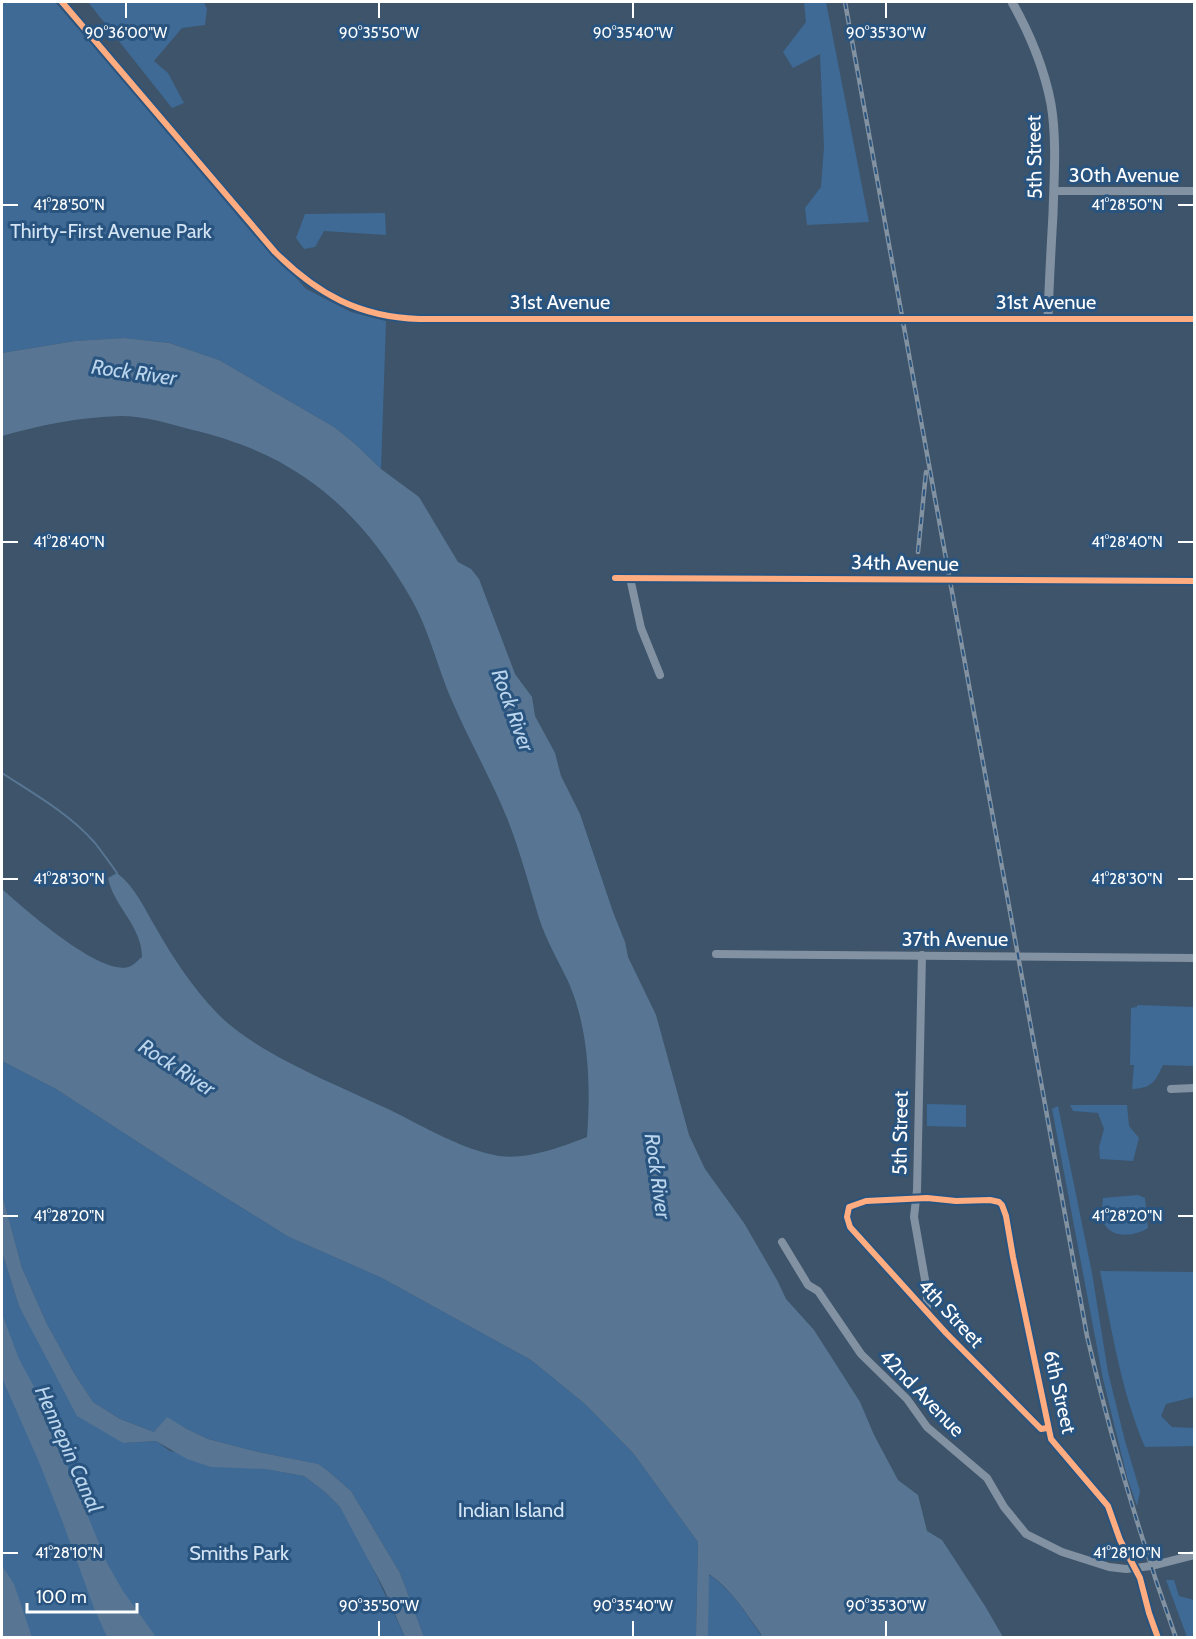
<svg xmlns="http://www.w3.org/2000/svg" width="1196" height="1639" viewBox="0 0 1196 1639" font-family="Cabin,sans-serif">
<rect width="100%" height="100%" fill="#3d546b"/>
<!-- green -->
<g fill="#3e6a95">
<path d="M2,2H55L306,289L351,312L386,321L381,469L354,443L334,427L219,360L169,343L124,338L75,341L2,353Z"/>
<path d="M88,2H204L207,9L205,25L182,28L154,61L168,73L184,103L172,108Z"/>
<path d="M804,2H826L869,222L807,225L805,208L821,187L824,147L820,54L793,68L783,52L806,22Z"/>
<path d="M385,213L386,235L324,231L315,247L304,249L296,238L305,214Z"/>
<path d="M1137,1005L1194,1007V1066L1163,1065C1155,1082 1152,1088 1132,1089L1134,1065H1130L1131,1008L1137,1007Z"/>
<path d="M2,1061L56,1089L181,1170L289,1237L382,1278L531,1360L585,1404L633,1453L698,1542L696,1637H424L400,1573L351,1491L328,1471L317,1464L258,1452L208,1439L187,1429L167,1418L154,1432L120,1419L93,1402L74,1373L47,1324L22,1268L2,1194Z"/>
<path d="M927,1104L966,1105V1127L927,1126Z"/>
<path d="M1070,1105H1127L1129,1126L1139,1138L1133,1161L1100,1159L1099,1147L1104,1129L1098,1113L1073,1111Z"/>
<path d="M1058,1106L1092,1273L1108,1372L1125,1441L1140,1491L1137,1506L1127,1477L1103,1379L1052,1109Z"/>
<path d="M1138,1195L1145,1198L1148,1228C1139,1234 1121,1238 1111,1231C1107,1229 1104,1223 1101,1220L1103,1198Z"/>
<path d="M2,1252L19,1306L123,1443L156,1441L170,1451L304,1476L325,1492L340,1507L363,1547L405,1637H2Z"/>
<path d="M1100,1271L1194,1272V1397L1166,1404L1161,1416L1172,1427L1194,1428V1446L1145,1447C1121,1391 1112,1331 1100,1271Z"/>
<path d="M708,1574C731,1589 745,1612 761,1635V1637H708Z"/>
<path d="M1166,1580H1174L1179,1596L1194,1600V1637H1187Z"/>
</g>
<!-- water -->
<g fill="#587693">
<path d="M124,338L169,343L219,360L334,427L354,443L381,469L419,497L458,562L471,569L479,579L515,674L532,697L535,716L555,753L561,776L580,814L613,912L625,942L628,957L656,1015L689,1135L705,1169L744,1223L777,1280L786,1299L814,1330L860,1402L874,1435L898,1480L918,1495L927,1531L942,1540L985,1606L1003,1637H761V1634C746,1613 731,1589 709,1574L708,1637H696L698,1542L633,1453L585,1404L531,1360L382,1278L289,1237L181,1170L56,1089L2,1061V889C22,907 104,980 131,966C135,964 139,959 142,957C142,926 114,907 108,878L117,873C136,888 144,908 156,928C173,958 193,988 217,1013C256,1054 338,1085 390,1110C425,1127 460,1149 499,1156C526,1160 562,1147 587,1137C591,1087 589,1028 568,981C558,960 546,940 539,918C529,885 520,851 507,818C491,779 470,742 453,703C437,667 429,628 409,595C356,504 293,453 189,429C167,423 144,416 121,416C81,417 40,425 2,436V353L75,341Z"/>
<path d="M2,1194L22,1268L47,1324L74,1373L93,1402L120,1419L154,1432L167,1417L187,1429L208,1439L258,1452L318,1464L328,1471L351,1491L400,1573L424,1637H405L384,1589L340,1507L325,1492L304,1476L265,1469L211,1467L187,1459L156,1441L123,1443L77,1416L19,1306L2,1252Z"/>
<path d="M2,1314L19,1359L39,1396L107,1563L123,1591L156,1637H107L94,1608L63,1523L39,1462L2,1378Z"/>
<path d="M2,1566L14,1584L32,1637H2Z"/>
</g>
<g fill="none" stroke-linecap="round" stroke-linejoin="round">
<!-- stream -->
<path stroke="#587693" stroke-width="2" d="M2,773C34,794 70,814 95,843C102,852 110,863 117,873"/>
<!-- minor -->
<g stroke="#8292a2" stroke-width="8">
<path d="M1054,191H1194"/>
<path d="M615,578L1194,581"/>
<path d="M630,578L641,628L660,675"/>
<path d="M716,954L1194,958"/>
<path d="M922,955L917,1190L914,1217L927,1291V1310"/>
<path d="M1171,1089L1194,1088"/>
<path d="M782,1242L808,1285L818,1291L861,1354L907,1399L927,1427L987,1478L1004,1507L1026,1534L1062,1552L1109,1567L1126,1569L1151,1566L1194,1555"/>
<path d="M1047,1428L1041,1429L946,1333L850,1227L847,1217L849,1207L866,1201L927,1198L956,1201L990,1200L999,1202L1002,1205L1006,1216L1013,1257L1051,1439L1108,1506L1120,1540L1140,1578L1149,1613L1158,1638"/>
</g>
<!-- tertiary -->
<g stroke="#8292a2" stroke-width="9">
<path d="M62,2L275,252C317,294 359,317 419,319H1194"/>
<path d="M1012,2C1030,34 1044,67 1051,104C1057,140 1054,177 1053,214C1051,249 1049,284 1048,319"/>
</g>
<defs>
<g id="rail">
<path d="M845,2L1087,1336C1111,1439 1140,1538 1176,1638"/>
<path d="M918,552L926,472"/>
</g>
</defs>
<!-- rail casing -->
<use href="#rail" stroke="#8392a1" stroke-width="4.5"/>
<!-- rail -->
<use href="#rail" stroke="#29547f" stroke-width="2" stroke-dasharray="7" stroke-linecap="butt"/>
<defs>
<g id="cycleway">
<path d="M62,2L275,252C317,294 359,317 419,319H1194"/>
<path d="M615,578L1194,581"/>
<path d="M1047,1428L1041,1429L946,1333L850,1227L847,1217L849,1207L866,1201L927,1198L956,1201L990,1200L999,1202L1002,1205L1006,1216L1013,1257L1051,1439L1108,1506L1120,1540L1140,1578L1149,1613L1158,1638"/>
</g>
</defs>
<!-- cycleway casing -->
<use href="#cycleway" stroke="#29547f" stroke-width="10"/>
<!-- cycleway -->
<use href="#cycleway" stroke="#ffac80" stroke-width="6"/>
</g>
<!-- ticks -->
<path fill="none" stroke="#fff" stroke-width="2" d="M126,3V18M379,3V18M633,3V18M886,3V18M3,205H18M1178,205H1193M3,542H18M1178,542H1193M3,879H18M1178,879H1193M3,1216H18M1178,1216H1193M3,1553H18M1178,1553H1193M379,1621V1636M633,1621V1636M886,1621V1636"/>
<g text-anchor="middle" dominant-baseline="central" stroke-width="6" stroke-linejoin="round" paint-order="stroke">
<!-- street labels -->
<g font-size="20" fill="#fff" stroke="#29547f">
<text transform="translate(1034 157) rotate(-91)">5th Street</text>
<text x="1124" y="175">30th Avenue</text>
<text x="560" y="302">31st Avenue</text>
<text x="1046" y="302">31st Avenue</text>
<text transform="translate(905 563) rotate(1)">34th Avenue</text>
<text x="955" y="939">37th Avenue</text>
<text transform="translate(900 1133) rotate(-89)">5th Street</text>
<text transform="translate(951 1313) rotate(47)">4th Street</text>
<text transform="translate(1060 1392) rotate(77)">6th Street</text>
<text transform="translate(922 1393) rotate(46)">42nd Avenue</text>
</g>
<!-- park labels -->
<g font-size="20" fill="#d3e4f4" stroke="#29547f">
<text x="111" y="231">Thirty-First Avenue Park</text>
<text x="511" y="1510">Indian Island</text>
<text x="239" y="1553">Smiths Park</text>
</g>
<!-- water labels -->
<g font-size="21" font-style="italic" fill="#bbd5ed" stroke="#29547f">
<text transform="translate(134 372) rotate(8)">Rock River</text>
<text transform="translate(513 710) rotate(70)">Rock River</text>
<text transform="translate(177 1067) rotate(33)">Rock River</text>
<text transform="translate(658 1176) rotate(82)">Rock River</text>
<text transform="translate(69 1449) rotate(66)">Hennepin Canal</text>
</g>
</g>
<g font-size="15" text-anchor="middle" fill="#fff" stroke="#29547f" stroke-width="6" stroke-linejoin="round" paint-order="stroke">
<text x="126" y="38">90°36'00"W</text>
<text x="379" y="38">90°35'50"W</text>
<text x="633" y="38">90°35'40"W</text>
<text x="886" y="38">90°35'30"W</text>
<text x="69" y="210">41°28'50"N</text>
<text x="1127" y="210">41°28'50"N</text>
<text x="69" y="547">41°28'40"N</text>
<text x="1127" y="547">41°28'40"N</text>
<text x="69" y="884">41°28'30"N</text>
<text x="1127" y="884">41°28'30"N</text>
<text x="69" y="1221">41°28'20"N</text>
<text x="1127" y="1221">41°28'20"N</text>
<text x="69" y="1558">41°28'10"N</text>
<text x="1127" y="1558">41°28'10"N</text>
<text x="379" y="1611">90°35'50"W</text>
<text x="633" y="1611">90°35'40"W</text>
<text x="886" y="1611">90°35'30"W</text>
</g>
<!-- border -->
<rect width="1196" height="1639" fill="none" stroke="#ffffff" stroke-width="6"/>
<!-- scale -->
<path d="M27 1603v9h110v-9" fill="none" stroke="#ffffff" stroke-width="3"/>
<text x="36" y="1603" font-size="18" fill="#ffffff" stroke="#29547f" stroke-width="4.5" paint-order="stroke">100 m</text>
</svg>
